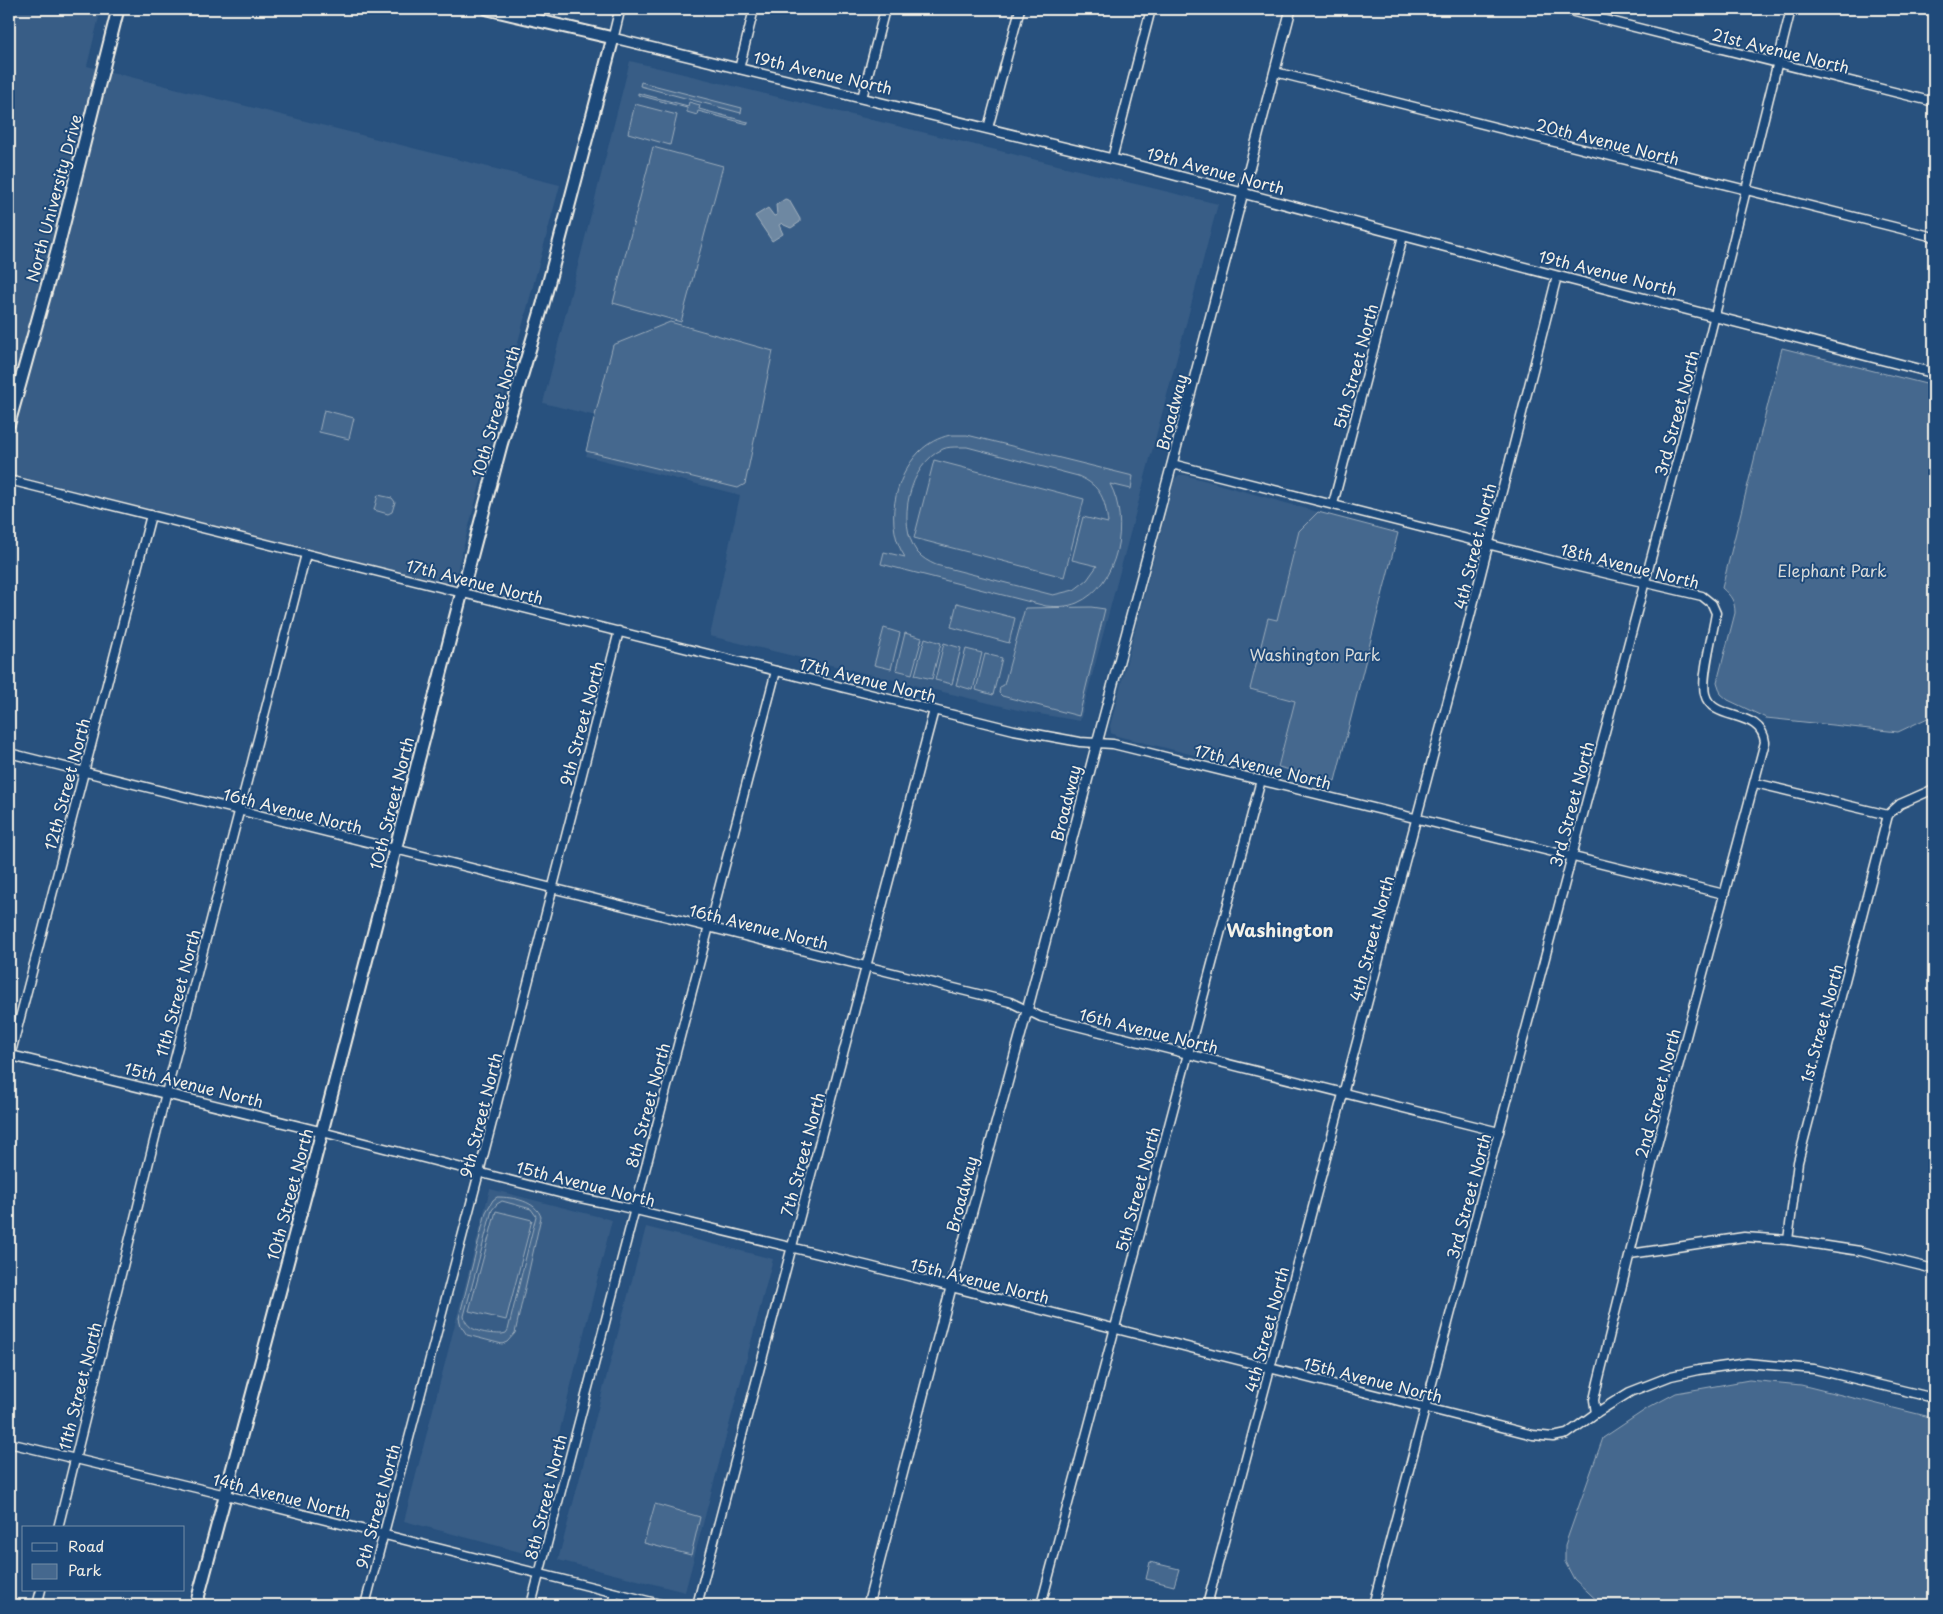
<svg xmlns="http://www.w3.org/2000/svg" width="1943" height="1614" viewBox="0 0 1943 1614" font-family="'Playpen Sans',sans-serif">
<rect width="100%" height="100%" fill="#28517e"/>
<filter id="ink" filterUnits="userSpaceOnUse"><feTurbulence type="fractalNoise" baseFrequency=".02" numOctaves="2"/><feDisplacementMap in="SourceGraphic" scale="10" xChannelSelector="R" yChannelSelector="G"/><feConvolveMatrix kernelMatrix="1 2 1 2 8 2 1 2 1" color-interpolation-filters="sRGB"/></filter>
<g filter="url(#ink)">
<!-- built -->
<g fill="#375d86">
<path d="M9,9H101L87,66L560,185L453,586L9,474Z"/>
<path d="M630,61L1218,204L1080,721L1022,711L710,636L740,495L586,456L596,416L543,403Z"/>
<path d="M1179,475H1185L1318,512L1299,531L1277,620L1268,618L1250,689L1295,701L1275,775L1117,736L1111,733L1110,726L1174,480Z"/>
<path d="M490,1189L612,1220L552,1462L524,1553L404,1521Z"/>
<path d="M646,1227L773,1259L685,1592L558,1560Z"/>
</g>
<!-- green -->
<g fill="#45688e" stroke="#9cacbb" fill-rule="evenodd">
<path d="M641,82L742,108L741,113L640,86Z"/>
<path d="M638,93L688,106L689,102L700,105L699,109L748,122V124L698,111L697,115L687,112V108L638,95Z"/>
<path d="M635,104L677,115L670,145L628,133Z"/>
<path d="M653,147L723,166L681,322L613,303Z"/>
<path d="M670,322L773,351L745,484L738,488L586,451L613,345Z"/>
<path d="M1782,348L1934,386V715L1898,732L1766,718L1728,700L1721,694L1717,682L1735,613C1735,601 1731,596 1722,588Z"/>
<path d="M324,410L354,418L349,439L319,432Z"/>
<path d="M950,435H967L1133,476L1131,489L1110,484C1130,521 1119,585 1077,603C1067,607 1057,607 1046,606L881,564L884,552L905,557C884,526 894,478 919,452C928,443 938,438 950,435ZM958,447H967L1078,476C1101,486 1105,499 1108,523L1083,517L1072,560L1097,566L1087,580L1074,590L1053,595L936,565C929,562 922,558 917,552C896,523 909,464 943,449C947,447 953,447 958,447Z"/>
<path d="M934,460L1084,499L1064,577L914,538Z"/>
<path d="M378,495L392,498L395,502L392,512L388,514L374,510Z"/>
<path d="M1318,512L1398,533L1335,781L1278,767L1295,701L1250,689L1268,618L1277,620L1299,531Z"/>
<path d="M957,603L1015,618L1009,643L951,627Z"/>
<path d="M1091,607L1105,609L1079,716L1002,696L999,693L1000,687L1004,685L1025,608Z"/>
<path d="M884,628L900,633L891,669L874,665Z"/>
<path d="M905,633L922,638L912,674L896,670Z"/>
<path d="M925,638L941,643L932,679L915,675Z"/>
<path d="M944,643L961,648L952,684L935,680Z"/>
<path d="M966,649L982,653L973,690L956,685Z"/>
<path d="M985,654L1002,658L993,695L976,690Z"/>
<path d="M497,1197C513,1197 536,1201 541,1217L515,1333L507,1342L502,1344L467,1335L461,1326L459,1318L486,1212L493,1200ZM502,1201L531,1209L536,1216L508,1330L506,1333L502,1334C488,1334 466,1332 464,1316L492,1210L497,1204Z"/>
<path d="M496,1211L532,1220L506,1320L469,1311Z"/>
<path d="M1749,1380L1801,1385L1934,1418V1605H1602L1574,1579L1565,1562V1545L1603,1438L1648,1408L1676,1393Z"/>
<path d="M655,1504L700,1517L691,1555L644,1543Z"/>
<path d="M1150,1562L1179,1569L1174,1586L1146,1579Z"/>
</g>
<!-- water -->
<path fill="#6e88a2" stroke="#a4b2be" d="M785,199L789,200L800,219V222L791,228L784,225L782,223L779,225L783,234L772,241L755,216L768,208L774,216L777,215L776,205Z"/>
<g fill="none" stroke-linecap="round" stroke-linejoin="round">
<defs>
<g id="minor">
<path d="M1562,9L1934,102"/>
<path d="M739,69L754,9"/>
<path d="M1275,72L1934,237"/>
<path d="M862,98L885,9"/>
<path d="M988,128L1020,9"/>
<path d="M1112,159L1151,9"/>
<path d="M1172,464L1566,564L1702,596L1712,604L1716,613C1713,633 1701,677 1705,694C1712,723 1761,708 1765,742L1653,1160L1598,1382L1594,1400L1596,1413"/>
<path d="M9,480L1014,730L1080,742L1113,744L1724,894"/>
<path d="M1333,504L1403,236"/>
<path d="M9,753L1010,1002L1041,1017L1499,1132"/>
<path d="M1755,783L1888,815"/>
<path d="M1888,815L1900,804L1934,789"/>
<path d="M9,1060L151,515"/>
<path d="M322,1132L571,1196L619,1206L869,1266L1533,1435L1553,1437L1567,1434L1596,1413L1630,1392L1671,1376L1698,1370L1747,1363L1814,1369L1934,1398"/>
<path d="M1788,1240L1798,1162L1888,815"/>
<path d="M1630,1254L1744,1237L1788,1240L1860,1251L1934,1269"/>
<path d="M9,1443L226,1495L664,1605"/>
<path d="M58,1528L166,1093L306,554"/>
<path d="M37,1605L41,1590"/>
<path d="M365,1605L476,1184L619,631"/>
<path d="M531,1605L776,671"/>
<path d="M612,1605L615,1593"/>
<path d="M697,1605L934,710"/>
<path d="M1041,1605L1261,780"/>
<path d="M1207,1605L1465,636L1557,276"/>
<path d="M1373,1605L1703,363L1791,9"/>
</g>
<g id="tertiary">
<path d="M620,9L613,38L1125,162L1557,276L1934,373"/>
<path d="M9,1055L322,1132"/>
<path d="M868,1605L951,1288L1027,1011L1097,743L1172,464L1291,9"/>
</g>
<g id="primary">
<path d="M9,423L58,247L118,9"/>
<path d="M196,1605L312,1170L462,592L501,445L543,304L613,38L488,9"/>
</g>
</defs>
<!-- minor casing -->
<use href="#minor" stroke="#f4f1e8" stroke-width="11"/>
<!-- tertiary casing -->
<use href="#tertiary" stroke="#f4f1e8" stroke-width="12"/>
<!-- primary casing -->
<use href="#primary" stroke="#f4f1e8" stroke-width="15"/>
<!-- minor -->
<use href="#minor" stroke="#1f4a7a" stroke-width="8"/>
<!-- tertiary -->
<use href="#tertiary" stroke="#1f4a7a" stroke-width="9"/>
<!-- primary -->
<use href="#primary" stroke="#1f4a7a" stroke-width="11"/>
</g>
</g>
<g text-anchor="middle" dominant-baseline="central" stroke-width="4" stroke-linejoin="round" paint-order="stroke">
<!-- street labels -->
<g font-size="16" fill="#f4f1e8" stroke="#1f4a7a">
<text transform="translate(1781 50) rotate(14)">21st Avenue North</text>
<text transform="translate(823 72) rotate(13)">19th Avenue North</text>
<text transform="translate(1608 141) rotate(14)">20th Avenue North</text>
<text transform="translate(1216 170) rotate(15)">19th Avenue North</text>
<text transform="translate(53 198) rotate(-75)">North University Drive</text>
<text transform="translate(1608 272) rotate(14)">19th Avenue North</text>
<text transform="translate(1355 366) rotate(-75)">5th Street North</text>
<text transform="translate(495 411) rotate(-74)">10th Street North</text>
<text transform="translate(1171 412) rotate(-75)">Broadway</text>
<text transform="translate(1676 413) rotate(-75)">3rd Street North</text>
<text transform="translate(1474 546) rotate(-76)">4th Street North</text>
<text transform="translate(1630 565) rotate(14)">18th Avenue North</text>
<text transform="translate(475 581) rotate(14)">17th Avenue North</text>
<text transform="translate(868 679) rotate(14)">17th Avenue North</text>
<text transform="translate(581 723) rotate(-75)">9th Street North</text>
<text transform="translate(1263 766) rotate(14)">17th Avenue North</text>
<text transform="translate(66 784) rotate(-75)">12th Street North</text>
<text transform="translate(391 803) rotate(-76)">10th Street North</text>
<text transform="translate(1065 803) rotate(-76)">Broadway</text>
<text transform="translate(1571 804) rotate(-75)">3rd Street North</text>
<text transform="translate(293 810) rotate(14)">16th Avenue North</text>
<text transform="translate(759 926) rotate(14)">16th Avenue North</text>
<text transform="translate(1371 938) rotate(-75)">4th Street North</text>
<text transform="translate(177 993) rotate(-75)">11th Street North</text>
<text transform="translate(1821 1023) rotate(-75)">1st Street North</text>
<text transform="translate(1149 1030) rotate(14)">16th Avenue North</text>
<text transform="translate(194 1084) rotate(14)">15th Avenue North</text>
<text transform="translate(1657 1093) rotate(-75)">2nd Street North</text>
<text transform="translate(647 1105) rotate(-75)">8th Street North</text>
<text transform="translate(480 1115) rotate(-76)">9th Street North</text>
<text transform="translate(802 1154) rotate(-75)">7th Street North</text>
<text transform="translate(586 1183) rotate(14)">15th Avenue North</text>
<text transform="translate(1137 1189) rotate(-75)">5th Street North</text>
<text transform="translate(289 1194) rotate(-75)">10th Street North</text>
<text transform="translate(961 1194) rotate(-75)">Broadway</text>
<text transform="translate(1468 1196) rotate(-75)">3rd Street North</text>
<text transform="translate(980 1280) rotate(14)">15th Avenue North</text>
<text transform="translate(1266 1329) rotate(-75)">4th Street North</text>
<text transform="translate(1373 1379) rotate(14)">15th Avenue North</text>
<text transform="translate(79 1386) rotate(-76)">11th Street North</text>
<text transform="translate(282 1495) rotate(14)">14th Avenue North</text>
<text transform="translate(545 1497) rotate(-76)">8th Street North</text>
<text transform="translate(377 1506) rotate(-75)">9th Street North</text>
</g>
<!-- park labels -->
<g font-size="16" fill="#dadcda" stroke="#1f4a7a">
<text x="1832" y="570">Elephant Park</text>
<text x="1315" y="654">Washington Park</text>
</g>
<!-- neighbourhood labels -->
<g font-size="18" font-weight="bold" fill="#f4f1e8" stroke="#1f4a7a">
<text x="1280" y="929">Washington</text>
</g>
</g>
<!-- margin -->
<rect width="1943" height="1614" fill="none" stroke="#1f4a7a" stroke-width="30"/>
<rect x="15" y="15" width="1913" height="1584" fill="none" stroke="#f4f1e8" stroke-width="2" filter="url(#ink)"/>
<!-- legend -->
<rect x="22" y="1526" width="162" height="65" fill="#1f4a7a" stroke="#748da6"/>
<rect x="32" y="1543" width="25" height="8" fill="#1f4a7a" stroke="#748da6"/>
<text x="68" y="1552" font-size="15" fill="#f4f1e8">Road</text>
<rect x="32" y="1564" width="25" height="15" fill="#45688e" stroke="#748da6"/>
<text x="68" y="1576" font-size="15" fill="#f4f1e8">Park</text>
</svg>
